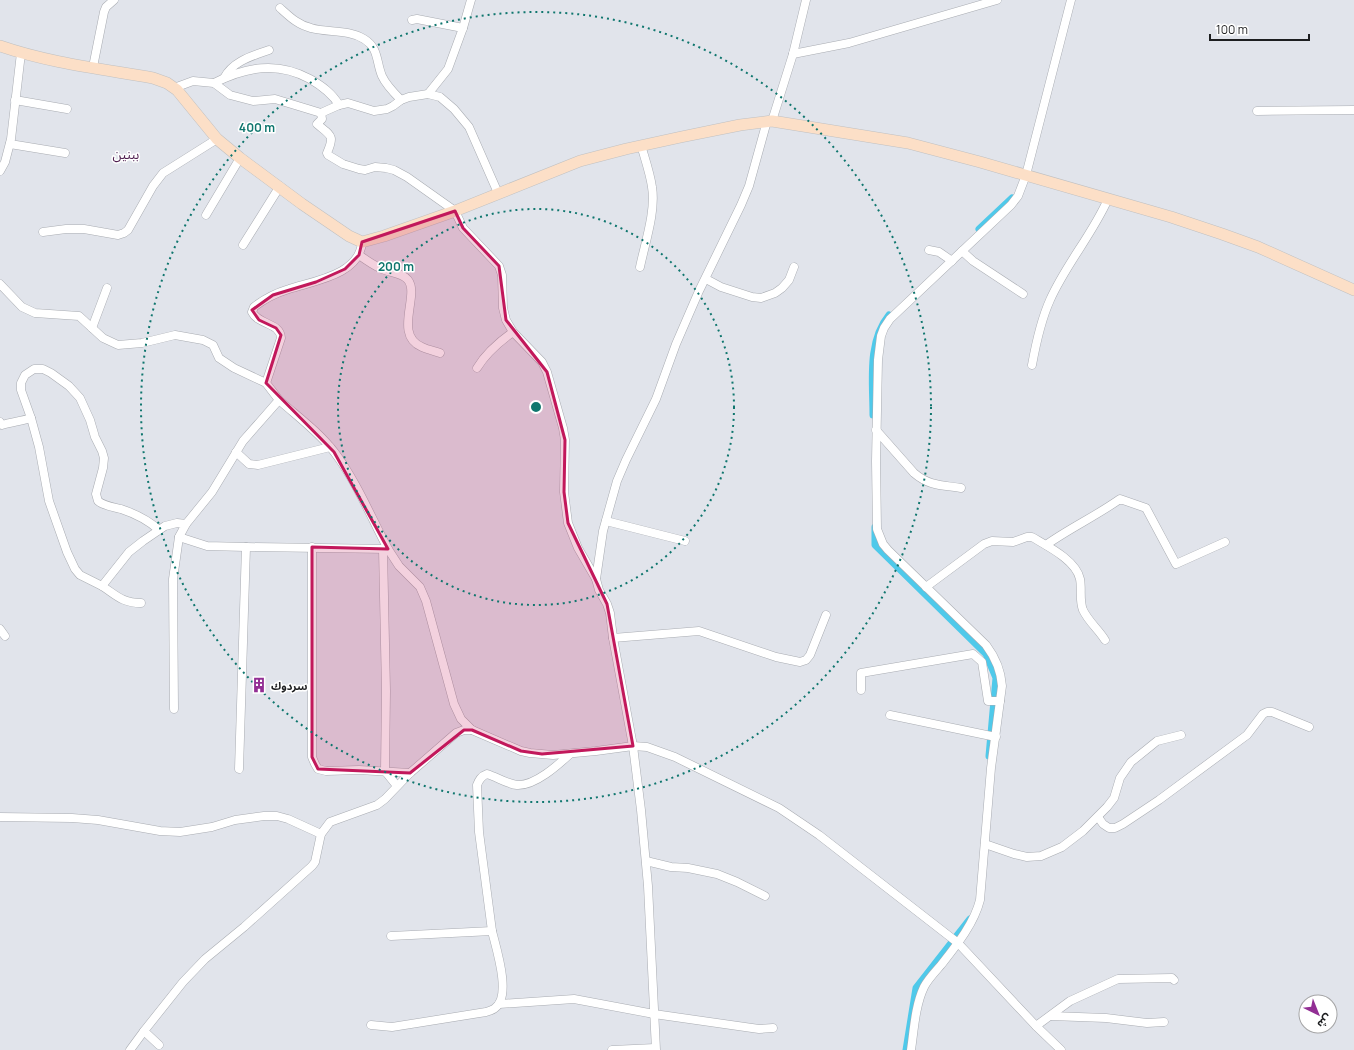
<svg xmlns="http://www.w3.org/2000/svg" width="1354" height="1050" viewBox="0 0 1354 1050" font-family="Manrope,'Noto Sans Arabic',sans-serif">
<rect width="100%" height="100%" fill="#e1e4eb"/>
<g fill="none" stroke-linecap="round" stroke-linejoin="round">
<!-- canal -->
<g stroke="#4fc9ea" stroke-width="7">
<path d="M979,229L1012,198"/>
<path d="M873,415C873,382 867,342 889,315"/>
<path d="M875,527V545L986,654L996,678L989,756"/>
<path d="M906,1050L916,988L970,919"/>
</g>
<defs>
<g id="minor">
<path d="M280,8C290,17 298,25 311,28C328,33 348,29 364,39C379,48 376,62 382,76C386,85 394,93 401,100"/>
<path d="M412,20L417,19L463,28"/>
<path d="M793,54L849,43L997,0"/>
<path d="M93,67L104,12L106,7L114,0"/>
<path d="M224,78C233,61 252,56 269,50"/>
<path d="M214,83C246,67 277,61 310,79C322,86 332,93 339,105"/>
<path d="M174,88L193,81L214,83L230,95L253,101L275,99L321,113L339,105L348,103L374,111L387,109L393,106L401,100L409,97L428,94L440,97L454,109L469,127L498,193"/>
<path d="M428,94L448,69L463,28L471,0"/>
<path d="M15,100L67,109"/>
<path d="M1257,111L1354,110"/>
<path d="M321,113L322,119L317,124C331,136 335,135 327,153L328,155L343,164L359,169L365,170L375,167L386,168L394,170L407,177L455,211L463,228L499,266L502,275L503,308L506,320L513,332L542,362L547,372L563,428L565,440L564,492L568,523L578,548L596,579"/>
<path d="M772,121L793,54L806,0"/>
<path d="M10,144L65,153"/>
<path d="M0,171L5,162L11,139L21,53"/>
<path d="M206,215L240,158"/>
<path d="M43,232L66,229H84L118,235L124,233L128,230L153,186L163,173L217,139"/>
<path d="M243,245L280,186"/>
<path d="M929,250L939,252L952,261"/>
<path d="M962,251L973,261L1023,294"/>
<path d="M359,255C366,260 373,265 380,268C388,273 402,272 408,280C420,295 393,335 422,347C428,350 435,351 440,353"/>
<path d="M640,267C645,243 656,211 652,187C650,173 645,159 641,145"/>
<path d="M706,279L721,287L752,297L761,298L775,293L782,288L789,280L794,267"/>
<path d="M0,284L22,307L35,313L79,316L103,338L118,345L142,343L175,335L203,340L213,345L219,358L234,368L266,383"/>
<path d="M92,328L107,288"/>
<path d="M1032,365C1036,343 1041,320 1050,300C1066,264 1092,235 1108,199"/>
<path d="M477,368C486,353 499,342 513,332"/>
<path d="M279,400C298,417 319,432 335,453C356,481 371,517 388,549"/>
<path d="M0,422L2,425C12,422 22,421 31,418"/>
<path d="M876,430L914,473C929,486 942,485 961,488"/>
<path d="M236,452L249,464L258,465L330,447"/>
<path d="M606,521L685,541"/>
<path d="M186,524L212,492L243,441L279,400L266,383L281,338C280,322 258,325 252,312L254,307C264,299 276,293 289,289C313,281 360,275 362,242"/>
<path d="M179,537L207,546L246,547"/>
<path d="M1046,545C1070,528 1096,516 1120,499L1146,508L1176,564L1225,542"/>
<path d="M312,547V757L315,764L318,769L326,771L359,770L410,773"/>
<path d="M383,549L386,691L385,771L397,786"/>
<path d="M102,586L80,575L75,569L67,552L49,501L39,447L31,418L21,390V383L25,375L34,369H43L51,373L69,386L80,398L90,420L95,437L102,451L104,458L103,468L96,494L98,501C104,506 113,507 121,509C136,514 148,520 159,530"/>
<path d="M926,587L984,544L992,541L1013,542L1027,537H1032C1047,546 1076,560 1080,579C1082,589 1079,600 1083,610C1088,621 1099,630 1105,640"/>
<path d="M141,603C122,603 116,595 102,586L129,552L143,541L165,526L177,523L186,524L179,537L173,579L174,709"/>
<path d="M0,629L5,636"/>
<path d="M613,638L699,631L776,657L800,662L806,660L810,655L826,615"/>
<path d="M861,690V673L973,654L982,662L988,701H1000"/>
<path d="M890,715L996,737"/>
<path d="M239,769L246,547L388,549L399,566L420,587L426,601L454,704L461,719L472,730L521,751L530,753L553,755L596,751L633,746L647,747L675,757L779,808L819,835L958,943L1036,1026L1061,1050"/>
<path d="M0,817L72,818L98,820L160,831L180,832L212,827L235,820L264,816H277L288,819L321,834"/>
<path d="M1098,817L1103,824L1109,828H1115L1123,824L1159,800L1247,735L1263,714L1267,712H1272L1309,727"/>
<path d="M985,844L1014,854L1027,857L1041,856L1062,847L1083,831L1107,807L1114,798L1120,778L1131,762L1157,741L1181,735"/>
<path d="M646,861L671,867L688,868L717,874L737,882L765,896"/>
<path d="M391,936L492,931L479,832L477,785C479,780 481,776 487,774C497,777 507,784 517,785C535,786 558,765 570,754"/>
<path d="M499,1004L574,999L654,1014L759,1029L773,1028"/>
<path d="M1051,1016L1106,1018L1147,1023L1164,1022"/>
<path d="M371,1025L392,1027L486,1012C489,1011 493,1010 495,1008C512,996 496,948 492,931"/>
<path d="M1036,1026L1070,1001L1118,979L1172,978L1174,980"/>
<path d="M159,1045L144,1031L183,982L205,959L244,927L312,866L315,862L321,834L330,822L377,805L385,799L410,773L456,733L464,730H472"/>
<path d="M130,1050L144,1031"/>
<path d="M612,1050L655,1048"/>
<path d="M656,1050L648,886L641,810L633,746L613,638L610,613L607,604L599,590L596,579L603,531L617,481L626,460L656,399L676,344L699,291L741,205L749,186L767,121"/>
<path d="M911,1050C914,1030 915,1006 924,987C928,979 935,972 941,965C956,946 974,924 980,900L991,768L1002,686C1001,670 995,657 986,645L888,550L883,544L877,529L876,461L878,360L881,336L884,328L890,319L1011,205L1018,196L1026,175L1071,0"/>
</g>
<path id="major" d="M0,46C49,63 102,69 153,78L167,83L177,90L217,139L240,158L302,204L349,236L362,242L384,236L455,211L580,161L626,149L681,137L740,125L772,121L908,143L980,162L1171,217L1222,234L1258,247L1354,290"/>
</defs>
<!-- minor casing -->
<use href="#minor" stroke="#a9acb2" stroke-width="9"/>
<!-- major casing -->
<use href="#major" stroke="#c0c0c1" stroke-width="12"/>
<!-- minor -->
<use href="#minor" stroke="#fff" stroke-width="8"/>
<!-- major -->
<use href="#major" stroke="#fcdfc7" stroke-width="11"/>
</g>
<!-- marked area -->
<path fill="#c2185b" fill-opacity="0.2" stroke="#c2185b" stroke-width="3" stroke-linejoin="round" d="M455,211L463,228L499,266L506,320L547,372L565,440L564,492L568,523L607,604L633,746L542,754L521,751L472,730H464L410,773L318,769L312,757V547L388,549L334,452L266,383L281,335L276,328L259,320L252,310L273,295L316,282L345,269L359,255L362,242Z"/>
<!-- distance rings -->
<g fill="none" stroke="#0f766e" stroke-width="2" stroke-dasharray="2 4">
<circle cx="536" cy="407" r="198"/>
<circle cx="536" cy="407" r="395"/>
</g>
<!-- icons -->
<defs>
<symbol id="building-bare" viewBox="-9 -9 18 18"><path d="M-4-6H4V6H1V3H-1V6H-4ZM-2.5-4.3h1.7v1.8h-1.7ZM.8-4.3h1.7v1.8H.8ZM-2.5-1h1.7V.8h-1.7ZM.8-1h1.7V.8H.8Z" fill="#922e94" stroke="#fff" stroke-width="2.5" paint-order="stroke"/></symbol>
</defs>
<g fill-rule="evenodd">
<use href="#building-bare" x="248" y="674" width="22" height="22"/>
</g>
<g text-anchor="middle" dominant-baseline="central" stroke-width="3" stroke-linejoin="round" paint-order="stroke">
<!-- poi labels -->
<g font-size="11" font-weight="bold" fill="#1d1e20" stroke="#fff" text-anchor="start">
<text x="271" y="685">سردوك</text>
</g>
<!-- quarter labels -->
<g font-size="13" fill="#4e1e4f" stroke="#fff">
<text x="126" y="154">ببنين</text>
</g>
</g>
<circle cx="536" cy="407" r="6" fill="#0f766e" stroke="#fff" stroke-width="2"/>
<g font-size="12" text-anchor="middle" font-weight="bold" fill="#0f766e" stroke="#fff" stroke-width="3" stroke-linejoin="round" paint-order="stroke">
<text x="257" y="132">400 m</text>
<text x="396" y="271">200 m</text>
</g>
<!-- north arrow -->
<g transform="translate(1318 1014) rotate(137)"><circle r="19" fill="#ffffff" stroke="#a5a5a6"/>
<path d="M0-3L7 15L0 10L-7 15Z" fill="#922e94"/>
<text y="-6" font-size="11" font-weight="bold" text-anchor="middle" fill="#1d1e20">ش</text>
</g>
<!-- scale -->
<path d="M1210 34v6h99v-6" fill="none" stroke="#1d1e20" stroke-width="2"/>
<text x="1216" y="34" font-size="12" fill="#1d1e20" stroke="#ffffff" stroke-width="3" paint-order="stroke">100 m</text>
</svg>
